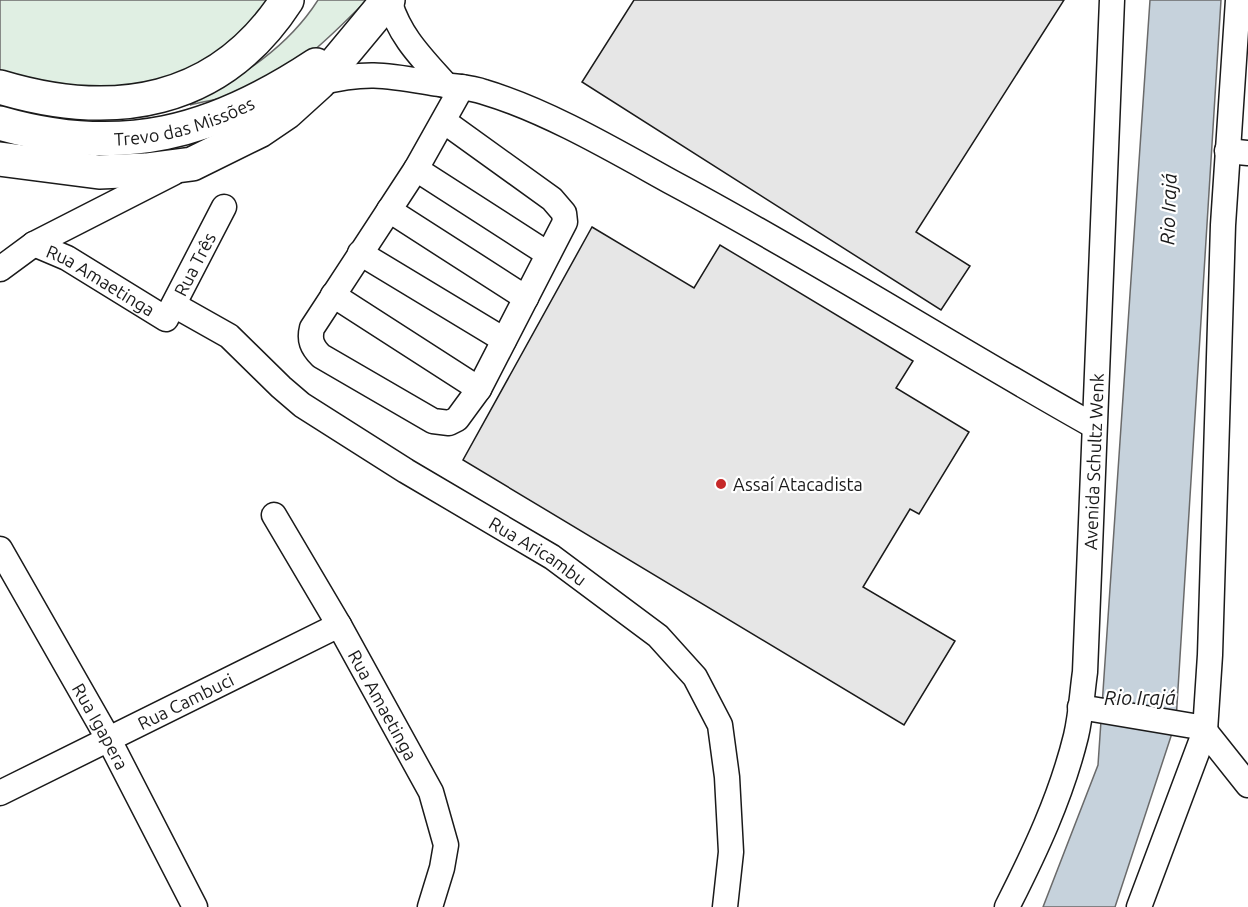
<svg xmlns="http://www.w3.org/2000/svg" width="1248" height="907" viewBox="0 0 1248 907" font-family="Ubuntu,sans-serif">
<rect width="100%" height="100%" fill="#fff"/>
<!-- green -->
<g fill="#e0efe3" stroke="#6a6a6a" stroke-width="1.5">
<path d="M0,0H275L219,56L163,84L102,93L17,79L0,72Z"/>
<path d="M318,0H367C333,34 299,69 254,89C234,97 210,100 190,105C240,76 286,50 318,0Z"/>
</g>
<!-- water -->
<path fill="#c6d2dc" stroke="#6a6a6a" stroke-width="1.5" d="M1150,0H1221L1176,721L1115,907H1043L1098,765Z"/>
<!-- building -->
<g fill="#e6e6e6" stroke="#1a1a1a" stroke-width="1.5">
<path d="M634,0H1064L916,232L970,266L941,310L582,82Z"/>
<path d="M592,227L694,288L720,245L913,361L896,388L969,432L919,514L910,509L863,587L955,641L904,725L463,460Z"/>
</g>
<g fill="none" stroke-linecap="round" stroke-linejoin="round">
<defs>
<g id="minor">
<path d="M389,0C399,36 422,58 446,85"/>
<path d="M319,83C369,70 390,76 439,84C454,87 470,87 484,92C548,111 617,152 675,184C817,260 953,347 1094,426"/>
<path d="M445,122L552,199L564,213L565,222L479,389L457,419L449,423L433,421L321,356C312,347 309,340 312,328L416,169L462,87"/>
<path d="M1227,151L1248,153"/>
<path d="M416,169L548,254"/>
<path d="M389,210L526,298"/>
<path id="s1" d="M34,244L67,258L166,319L224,207"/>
<path d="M360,253L504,340"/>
<path d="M0,269L34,244L173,173"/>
<path d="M333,295L479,389"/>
<path id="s2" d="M174,305L229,336L281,387L302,405L406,471L552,557L658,636L695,677L720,725L727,777L731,852L725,907"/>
<path id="s3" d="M274,515L339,625L431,792L446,845L442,868L430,907"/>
<path id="s4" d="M0,549L109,740L195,907"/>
<path d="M1080,707L1205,728"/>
<path d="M1205,731L1248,785"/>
<path id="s5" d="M0,793L339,625"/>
<path id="s6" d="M1007,907C1035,852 1061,797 1076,736C1081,715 1082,693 1085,672L1112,0"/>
<path d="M1139,907L1205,731L1210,655L1223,225L1238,0"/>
</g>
<g id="highway">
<path d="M0,87C113,121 219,105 287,0"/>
<path id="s7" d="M0,123C122,158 213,133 316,65"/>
<path d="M0,159L99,172L146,170L192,164L259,131L287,112L319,83L388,0"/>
</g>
</defs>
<!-- minor casing -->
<use href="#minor" stroke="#1a1a1a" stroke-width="27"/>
<!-- highway casing -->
<use href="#highway" stroke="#1a1a1a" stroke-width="36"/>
<!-- minor -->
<use href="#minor" stroke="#fff" stroke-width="24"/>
<!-- highway -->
<use href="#highway" stroke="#fff" stroke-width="33"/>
</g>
<!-- markers -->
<circle fill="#c62828" stroke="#fff" stroke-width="2" cx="721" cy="484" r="6"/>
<g text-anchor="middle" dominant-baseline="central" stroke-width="4.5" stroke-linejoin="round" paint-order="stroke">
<!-- street labels -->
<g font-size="18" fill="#1a1a1a" stroke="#fff">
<text stroke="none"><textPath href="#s7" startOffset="188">Trevo das Missões</textPath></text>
<text stroke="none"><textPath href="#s1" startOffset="214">Rua Três</textPath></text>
<text stroke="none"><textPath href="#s1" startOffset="76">Rua Amaetinga</textPath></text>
<text stroke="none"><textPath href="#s6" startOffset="460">Avenida Schultz Wenk</textPath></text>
<text stroke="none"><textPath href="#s2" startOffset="441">Rua Aricambu</textPath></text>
<text stroke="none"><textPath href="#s5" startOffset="207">Rua Cambuci</textPath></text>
<text stroke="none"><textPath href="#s3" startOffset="219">Rua Amaetinga</textPath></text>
<text stroke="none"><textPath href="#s4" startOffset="204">Rua Igapera</textPath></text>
</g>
<!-- poi labels -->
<g font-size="18" fill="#1a1a1a" stroke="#fff" text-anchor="start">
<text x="733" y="484">Assaí Atacadista</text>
</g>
<!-- water labels -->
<g font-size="20" font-style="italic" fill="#1a1a1a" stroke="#fff">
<text transform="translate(1168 209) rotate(-88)">Rio Irajá</text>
<text x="1140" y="697">Rio Irajá</text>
</g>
</g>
</svg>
